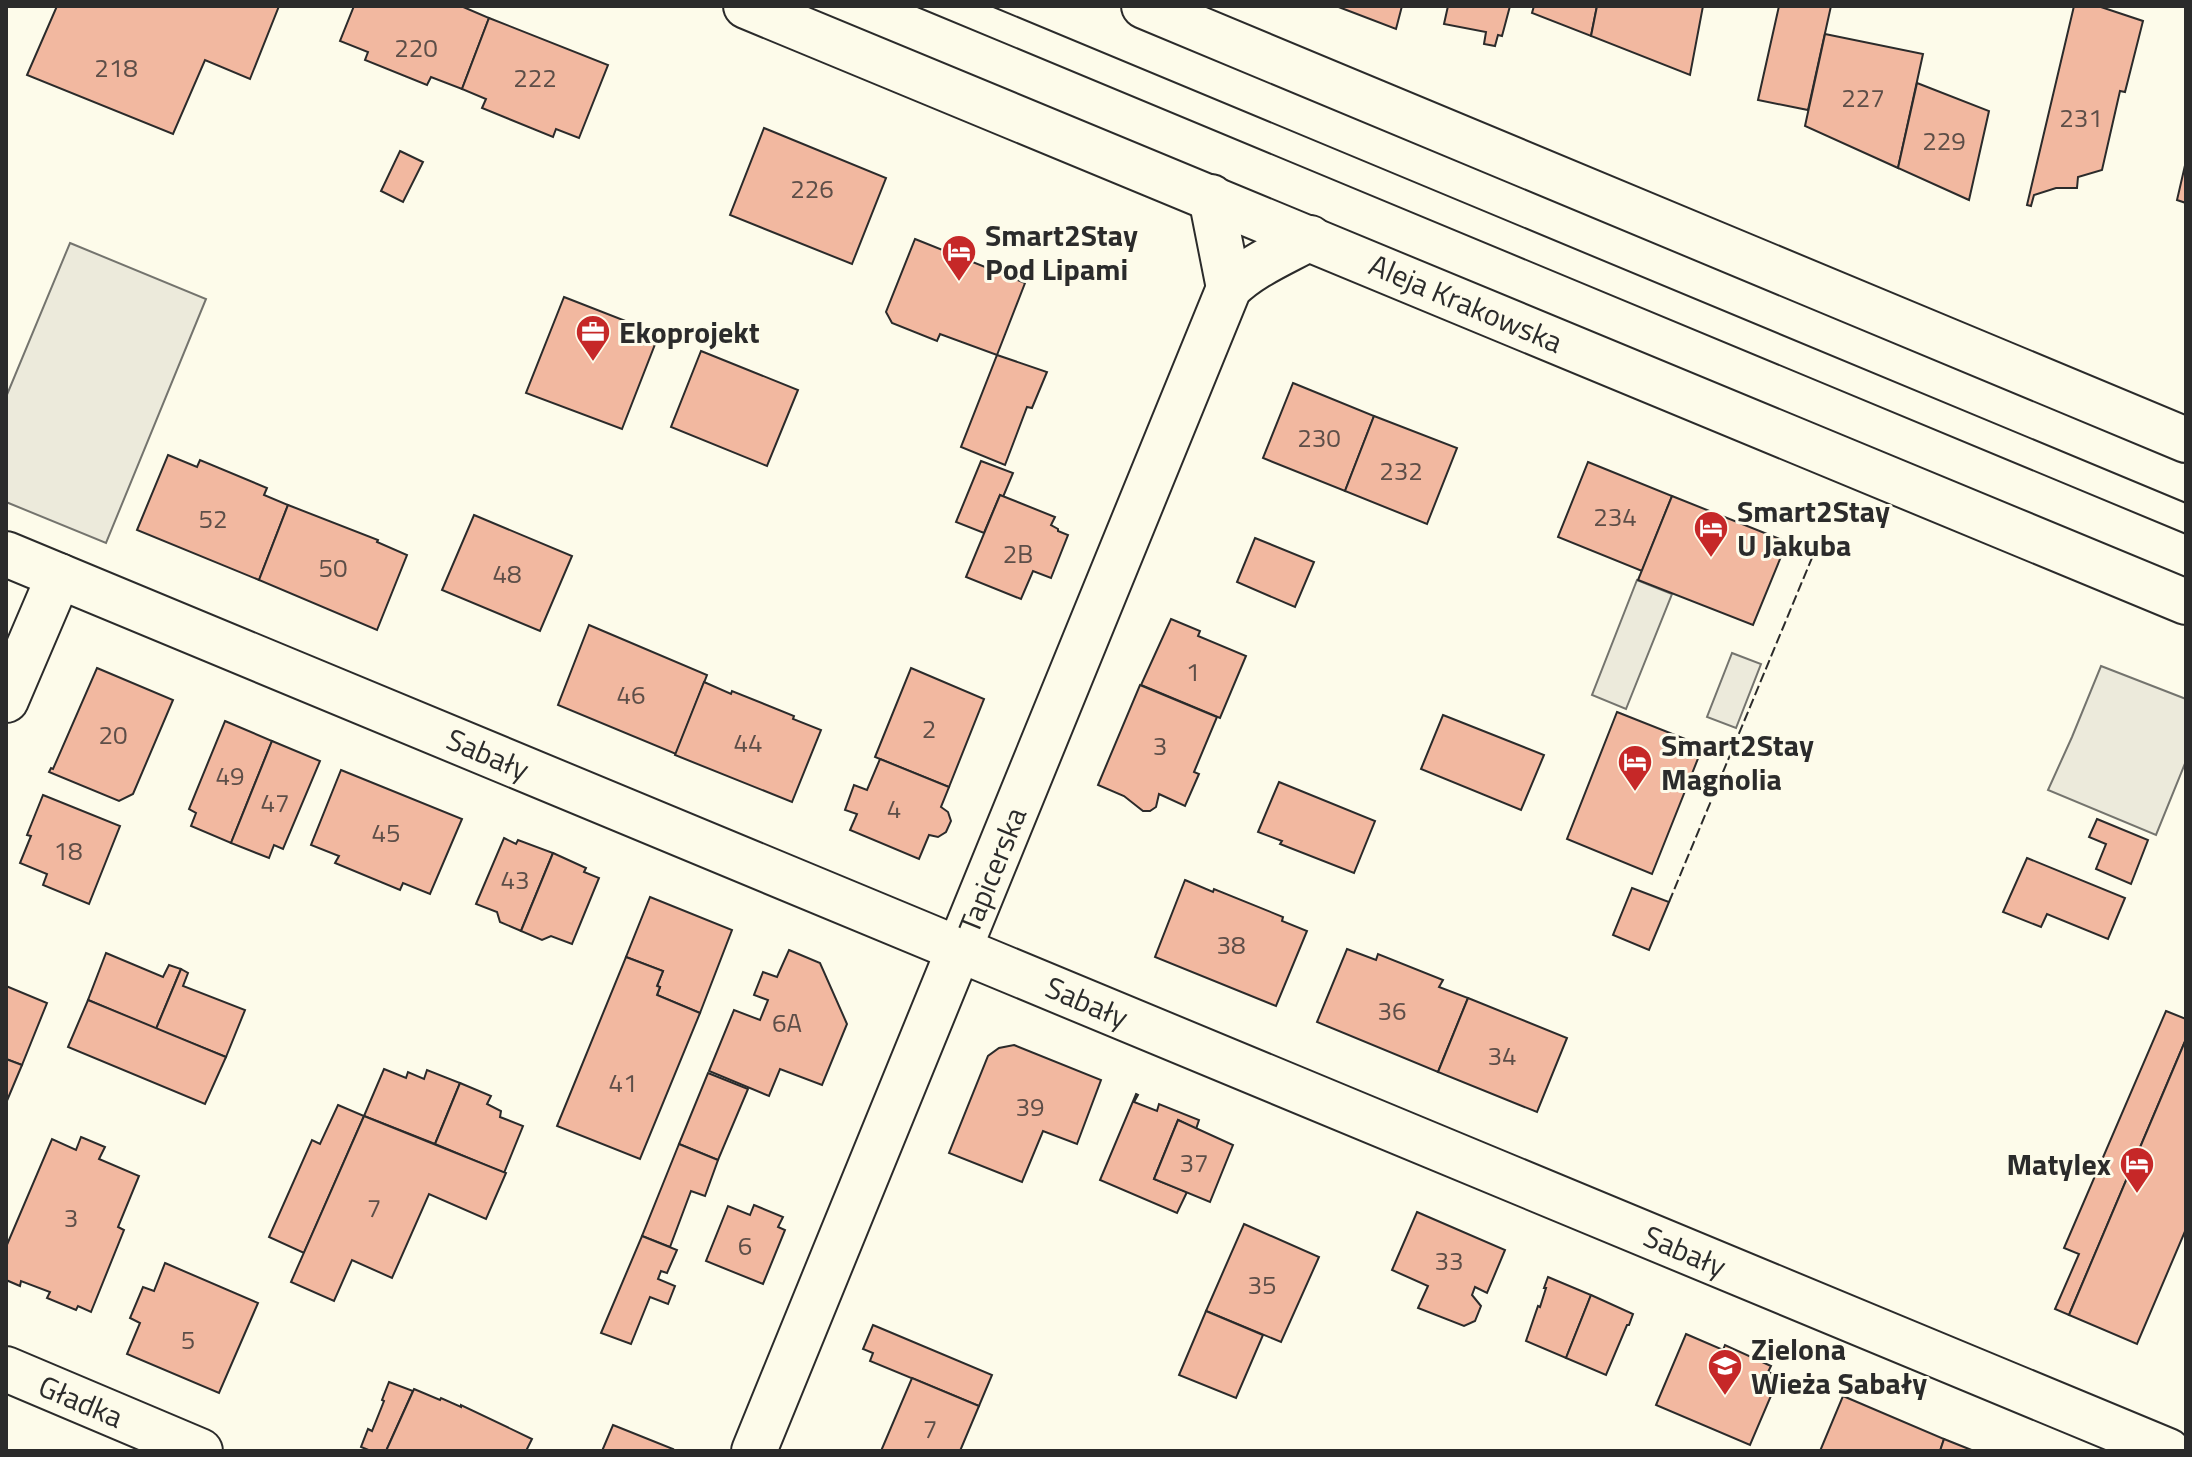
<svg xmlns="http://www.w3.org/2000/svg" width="2192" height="1457" viewBox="0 0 2192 1457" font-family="'Titillium Web',sans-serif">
<rect width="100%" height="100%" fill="#fdfbea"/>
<!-- parking -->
<g fill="#eceadb" stroke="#74746e" stroke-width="2">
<path d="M70,243L206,299L106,543L6,502V397Z"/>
<path d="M1637,580L1672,594L1626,709L1592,695Z"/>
<path d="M1732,653L1761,664L1736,728L1707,717Z"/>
<path d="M2101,666L2186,699V761L2156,835L2048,790L2072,737Z"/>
</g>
<!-- building -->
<g fill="#f2b8a0" stroke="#2b2b2b" stroke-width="2">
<path d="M57,6H279L250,79L205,60L173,134L27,75Z"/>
<path d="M354,6H461L489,18L462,89L431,77L427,85L365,60L368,52L340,41Z"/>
<path d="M1336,6H1402L1396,29Z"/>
<path d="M1448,6H1510L1502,36L1498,35L1495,46L1484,44L1486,32L1444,24Z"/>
<path d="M1534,6H1597L1591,36L1532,13Z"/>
<path d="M1597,6H1703L1690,75L1591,36Z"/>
<path d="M1779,6H1831L1808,110L1758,100Z"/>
<path d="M2074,6H2098L2143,21L2125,92L2120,91L2102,170L2078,177L2077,188H2056L2034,195L2031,206L2027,205Z"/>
<path d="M489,18L608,65L579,138L556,129L553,137L482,108L486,99L462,89Z"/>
<path d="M1825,34L1923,54L1898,168L1805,126Z"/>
<path d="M1917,83L1989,111L1969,200L1898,168Z"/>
<path d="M764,128L886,178L852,264L730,215Z"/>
<path d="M400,151L423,162L403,202L381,191Z"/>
<path d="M2186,161V203L2177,200Z"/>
<path d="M915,239L1025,283L997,355L940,334L937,341L892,323L886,312Z"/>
<path d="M564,297L659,334L622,429L526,393Z"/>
<path d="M701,351L798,390L767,466L671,427Z"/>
<path d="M997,355L1047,372L1032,408L1027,407L1005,465L961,447Z"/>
<path d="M1293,383L1374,416L1345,491L1263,458Z"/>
<path d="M1374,416L1457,448L1427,524L1345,491Z"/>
<path d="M168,455L197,467L200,460L267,488L264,495L288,505L259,580L137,530Z"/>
<path d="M981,461L1013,473L1003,497L1000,495L984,533L956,522Z"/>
<path d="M1588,462L1672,496L1642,571L1558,537Z"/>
<path d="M1000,495L1055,517L1051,525L1058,529V531L1068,535L1051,578L1033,571L1021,599L966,577Z"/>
<path d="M1672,496L1787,542L1753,625L1638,580Z"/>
<path d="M288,505L378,540L377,542L407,555L377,630L259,580Z"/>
<path d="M474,515L572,556L540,631L442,590Z"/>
<path d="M1255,538L1314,562L1295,607L1237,582Z"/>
<path d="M1171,619L1200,631L1198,636L1246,656L1220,718L1141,685Z"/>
<path d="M589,625L707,675L676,754L558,705Z"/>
<path d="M97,668L173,700L133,794L119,801L49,772L51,768L53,769Z"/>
<path d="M911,668L984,699L949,787L875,757Z"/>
<path d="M704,682L731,694L732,691L794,716L793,719L821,730L792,802L675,755Z"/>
<path d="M1140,685L1217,717L1194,772L1199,774L1185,806L1159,794L1156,807L1150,811H1143L1124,796L1098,785Z"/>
<path d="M1617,712L1703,746L1652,874L1567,839Z"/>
<path d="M1443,715L1544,755L1521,810L1421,769Z"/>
<path d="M225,721L272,741L231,843L191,826L196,813L189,809Z"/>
<path d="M272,741L320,761L283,849L274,845L269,858L231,843Z"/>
<path d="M880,759L949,787L941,807L948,812L951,821L946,832L938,837L929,835L919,859L850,830L857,814L845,810L854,785L867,790Z"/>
<path d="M341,770L462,819L430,894L403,883L400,890L335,863L339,856L311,845Z"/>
<path d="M1279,782L1375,821L1354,873L1280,844L1282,841L1258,832Z"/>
<path d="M43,795L120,826L89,904L43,885L47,874L20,863L31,836L27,835Z"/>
<path d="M2097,819L2148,840L2131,884L2096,869L2106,844L2089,837Z"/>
<path d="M504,838L516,844L518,840L553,853L521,931L500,922L497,912L476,904Z"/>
<path d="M553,853L586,868L584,872L599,878L572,944L551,936L542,940L521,931Z"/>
<path d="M2027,858L2125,898L2108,939L2047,914L2041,927L2003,912Z"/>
<path d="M1185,880L1213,892L1214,889L1283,917L1282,921L1307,931L1276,1006L1155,957Z"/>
<path d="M1632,888L1669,902L1649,950L1613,935Z"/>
<path d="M650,897L732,930L700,1013L657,995L660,987L657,986L663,971L626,957Z"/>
<path d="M1347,949L1376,960L1378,954L1443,980L1439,987L1468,998L1438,1072L1317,1022Z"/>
<path d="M789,950L820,963L847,1024L822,1085L780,1069L769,1096L709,1071L734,1010L760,1020L768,1000L754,995L763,972L777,977Z"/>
<path d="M106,953L163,977L169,965L181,969L156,1029L88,1000Z"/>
<path d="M626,957L663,971L657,986L660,987L657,995L700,1013L640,1159L557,1126Z"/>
<path d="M181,969L188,973L183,986L245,1010L226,1057L156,1029Z"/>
<path d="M6,986L47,1003L22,1065L6,1059Z"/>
<path d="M1468,998L1567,1038L1537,1112L1438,1072Z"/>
<path d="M88,1000L226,1057L205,1104L68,1047Z"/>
<path d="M2166,1011L2186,1019V1039L2069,1315L2055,1309L2079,1254L2064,1248Z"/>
<path d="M2186,1039V1229L2137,1344L2069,1315Z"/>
<path d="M1014,1045L1101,1080L1077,1144L1043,1131L1022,1182L949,1153L988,1056L999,1048Z"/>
<path d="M6,1059L22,1065L6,1103Z"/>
<path d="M384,1069L406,1078L408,1072L424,1079L427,1070L460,1083L435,1144L364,1116Z"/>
<path d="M708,1073L748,1089L718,1160L679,1144Z"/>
<path d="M460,1083L491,1096L487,1104L501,1111L500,1117L523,1126L504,1173L435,1144Z"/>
<path d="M1136,1094L1138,1095L1134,1102L1157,1111L1159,1104L1199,1120L1196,1129L1178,1120L1154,1179L1187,1192L1177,1213L1100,1180Z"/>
<path d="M338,1105L364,1116L304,1253L269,1237L312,1140L320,1144Z"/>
<path d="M364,1116L506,1173L486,1219L429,1194L392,1278L352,1260L334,1301L291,1282Z"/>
<path d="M1178,1120L1233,1145L1210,1202L1154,1179Z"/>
<path d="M81,1137L105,1147L99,1159L139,1176L118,1227L124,1230L91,1312L78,1306L76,1310L47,1298L50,1292L21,1281L20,1286L6,1280V1247L52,1139L76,1150Z"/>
<path d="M679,1144L718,1160L705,1196L691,1191L670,1247L642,1236Z"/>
<path d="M754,1205L783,1217L778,1227L785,1230L763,1284L706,1261L728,1206L750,1215Z"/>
<path d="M1417,1212L1505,1250L1487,1293L1475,1287L1472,1295L1481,1306L1475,1321L1464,1326L1418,1308L1428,1286L1392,1270Z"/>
<path d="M1244,1224L1319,1257L1281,1342L1206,1311Z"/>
<path d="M642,1236L677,1250L667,1273L661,1271L658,1279L675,1286L668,1304L650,1297L631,1344L601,1333Z"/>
<path d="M165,1263L258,1303L219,1393L127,1354L140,1323L130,1318L143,1287L154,1291Z"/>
<path d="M1548,1277L1591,1295L1566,1358L1526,1341L1538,1306L1540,1307L1546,1288H1544Z"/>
<path d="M1591,1295L1633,1314L1629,1325H1627L1606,1375L1566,1358Z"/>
<path d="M1206,1311L1263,1335L1236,1398L1179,1375Z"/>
<path d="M873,1325L992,1375L979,1406L870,1361L873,1353L863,1349Z"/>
<path d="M1686,1334L1723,1350L1725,1345L1771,1366L1768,1372L1779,1377L1750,1445L1656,1405Z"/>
<path d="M912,1378L979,1406L960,1451H881Z"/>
<path d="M389,1382L413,1391L386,1451H371L361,1447L368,1429L372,1431L384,1401L382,1400Z"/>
<path d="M414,1389L440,1400L441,1398L461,1407V1405L532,1439L526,1451H386Z"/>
<path d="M1843,1396L1944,1439L1940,1451H1820Z"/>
<path d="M613,1425L673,1449L672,1451H602Z"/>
<path d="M1944,1439L1974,1451H1940Z"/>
</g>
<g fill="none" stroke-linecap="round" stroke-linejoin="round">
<defs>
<g id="street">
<path d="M1211,197L1229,288"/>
<path d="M6,554L2168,1451"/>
<path d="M6,700L59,576"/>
<path d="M6,1369L200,1451"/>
<path d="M754,1451L1229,288C1251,266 1283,253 1310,238"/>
</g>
<g id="secondary">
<path d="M746,6L2186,602"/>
<path d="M1144,6L2186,440"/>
</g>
</defs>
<!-- street casing -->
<use href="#street" stroke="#2b2b2b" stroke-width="48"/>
<!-- secondary casing -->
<use href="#secondary" stroke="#2b2b2b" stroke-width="48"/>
<!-- street -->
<use href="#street" stroke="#fdfbea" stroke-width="44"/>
<!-- secondary -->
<use href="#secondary" stroke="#fdfbea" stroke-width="44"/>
<!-- tram -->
<g stroke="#2b2b2b" stroke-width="2">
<path d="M915,6L2186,534"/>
<path d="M991,6L2186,503"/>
</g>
<!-- fence -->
<path stroke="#2b2b2b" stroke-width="2" stroke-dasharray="10 4" stroke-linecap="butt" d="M1669,902L1814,553L1787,542"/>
</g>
<!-- icons -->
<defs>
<symbol id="hotel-pin" viewBox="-11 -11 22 30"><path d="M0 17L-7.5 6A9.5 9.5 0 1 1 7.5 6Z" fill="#c62828" stroke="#fdfbea"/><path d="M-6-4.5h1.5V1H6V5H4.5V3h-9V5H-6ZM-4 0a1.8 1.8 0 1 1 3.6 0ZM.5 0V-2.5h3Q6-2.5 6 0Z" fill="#fff"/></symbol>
<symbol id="office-pin" viewBox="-11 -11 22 30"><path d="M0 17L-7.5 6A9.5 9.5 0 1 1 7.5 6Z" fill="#c62828" stroke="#fdfbea"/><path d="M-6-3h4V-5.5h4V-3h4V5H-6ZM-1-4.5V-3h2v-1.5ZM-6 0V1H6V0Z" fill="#fff"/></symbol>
<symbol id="school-pin" viewBox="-11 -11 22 30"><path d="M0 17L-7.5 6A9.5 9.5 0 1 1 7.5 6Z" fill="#c62828" stroke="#fdfbea"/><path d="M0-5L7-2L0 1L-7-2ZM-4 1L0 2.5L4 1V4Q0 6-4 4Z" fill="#fff"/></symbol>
</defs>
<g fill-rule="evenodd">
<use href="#hotel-pin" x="939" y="232" width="40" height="54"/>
<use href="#office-pin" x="573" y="312" width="40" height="54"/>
<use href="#hotel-pin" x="1691" y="508" width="40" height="54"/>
<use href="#hotel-pin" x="1615" y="742" width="40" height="54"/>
<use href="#hotel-pin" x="2117" y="1144" width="40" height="54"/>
<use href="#school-pin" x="1705" y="1346" width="40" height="54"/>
</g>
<g text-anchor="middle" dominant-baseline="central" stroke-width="6" stroke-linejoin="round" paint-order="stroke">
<!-- number labels -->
<g font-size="26" fill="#5d4e48">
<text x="416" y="47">220</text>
<text x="116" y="67">218</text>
<text x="535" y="77">222</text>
<text x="1863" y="97">227</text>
<text x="2081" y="117">231</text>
<text x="1944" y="140">229</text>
<text x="812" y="188">226</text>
<text x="1319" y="437">230</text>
<text x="1401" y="470">232</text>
<text x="1615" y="516">234</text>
<text x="213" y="518">52</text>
<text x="1018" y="553">2B</text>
<text x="333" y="567">50</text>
<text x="507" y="573">48</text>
<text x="1193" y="671">1</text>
<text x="631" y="694">46</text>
<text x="929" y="728">2</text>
<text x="113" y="734">20</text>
<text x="748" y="742">44</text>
<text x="1160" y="745">3</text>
<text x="230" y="775">49</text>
<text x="275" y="802">47</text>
<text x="894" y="808">4</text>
<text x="386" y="832">45</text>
<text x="68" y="850">18</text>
<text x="515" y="879">43</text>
<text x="1231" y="944">38</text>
<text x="1392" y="1010">36</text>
<text x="787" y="1022">6A</text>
<text x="1502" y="1055">34</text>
<text x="623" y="1082">41</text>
<text x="1030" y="1106">39</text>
<text x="1194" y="1162">37</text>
<text x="374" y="1207">7</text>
<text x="71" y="1217">3</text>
<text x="745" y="1245">6</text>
<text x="1449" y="1260">33</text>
<text x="1262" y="1284">35</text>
<text x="188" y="1339">5</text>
<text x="930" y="1428">7</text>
</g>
<!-- poi labels -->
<g font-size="30" font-weight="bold" fill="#2b2b2b" stroke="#fdfbea" text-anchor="start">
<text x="985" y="235">Smart2Stay<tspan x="985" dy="34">Pod Lipami</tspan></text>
<text x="619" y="332">Ekoprojekt</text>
<text x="1737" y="511">Smart2Stay<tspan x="1737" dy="34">U Jakuba</tspan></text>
<text x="1661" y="745">Smart2Stay<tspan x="1661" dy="34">Magnolia</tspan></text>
<text x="2111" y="1164" text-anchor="end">Matylex</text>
<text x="1751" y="1349">Zielona<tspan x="1751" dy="34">Wieża Sabały</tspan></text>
</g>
<!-- street labels -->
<g font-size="30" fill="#2b2b2b" stroke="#fdfbea">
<text transform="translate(1466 303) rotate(23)">Aleja Krakowska</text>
<text transform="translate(488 754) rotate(23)">Sabały</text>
<text transform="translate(992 870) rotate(-68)">Tapicerska</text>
<text transform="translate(1087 1002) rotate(23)">Sabały</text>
<text transform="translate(1685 1251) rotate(23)">Sabały</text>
<text transform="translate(81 1401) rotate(23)">Gładka</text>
</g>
</g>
<!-- border -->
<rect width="2192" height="1457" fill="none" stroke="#2b2b2b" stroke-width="16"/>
</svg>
